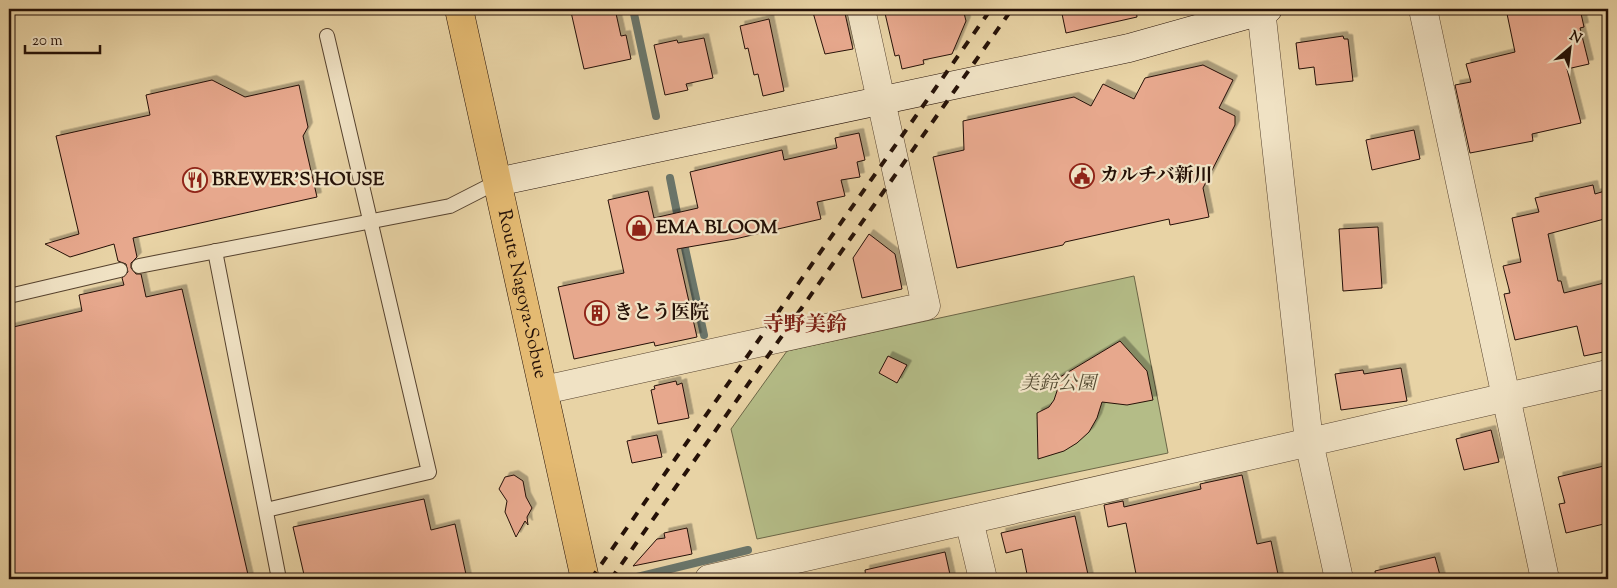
<svg xmlns="http://www.w3.org/2000/svg" width="1617" height="588" viewBox="0 0 1617 588" font-family="'Sorts Mill Goudy','Noto Serif JP',serif">
<defs>
<filter id="shadow"><feDropShadow dx="4.5" dy="-4.5" stdDeviation="0" flood-color="#0004"/></filter>
</defs>
<rect width="100%" height="100%" fill="#e8d3a5"/>
<filter id="stains"><feTurbulence type="fractalNoise" baseFrequency=".004" numOctaves="4"/><feColorMatrix values="0 0 0 0 .2 0 0 0 0 .09 0 0 0 0 .02 0 0 0 .5 -.17"/></filter>
<radialGradient id="worn" r=".72"><stop offset=".6" stop-color="#630" stop-opacity="0"/><stop offset="1" stop-color="#630" stop-opacity=".3"/></radialGradient>
<!-- green -->
<path fill="#b4bc87" stroke="#6c6647" d="M1134,276L1168,453L757,539L731,429L787,351Z"/>
<g fill="none" stroke-linecap="round" stroke-linejoin="round">
<!-- stream -->
<g stroke="#6a756a" stroke-width="8">
<path d="M633,9L656,116"/>
<path d="M670,178L679,223"/>
<path d="M683,239L704,335"/>
<path d="M629,579L748,550"/>
</g>
</g>
<!-- building -->
<g fill="#e7a88d" stroke="#251107" filter="url(#shadow)">
<path d="M575,9H615L621,36L626,35L631,59L584,69L571,12L576,11Z"/>
<path d="M812,9H844L853,49L825,54Z"/>
<path d="M884,9H963L966,21L952,54L923,60L924,64L902,69L899,55L895,56Z"/>
<path d="M1061,9H1136L1137,17L1066,33Z"/>
<path d="M1506,9H1580L1584,27L1580,28L1589,64L1567,69L1581,123L1532,134L1533,141L1470,153L1455,85L1471,82L1466,64L1515,52Z"/>
<path d="M769,19L784,91L763,96L758,74L754,75L748,48L745,49L740,26Z"/>
<path d="M1343,36L1344,39H1348L1353,81L1316,85L1314,67L1299,69L1296,43Z"/>
<path d="M704,38L713,78L686,84L688,90L665,95L654,45L677,40L678,43Z"/>
<path d="M1203,65L1233,80L1219,108L1235,116V125L1203,188L1209,217L1170,225L1169,219L1065,242L1063,245L957,268L933,157L964,150L963,121L1074,97L1091,106L1103,84L1134,99L1145,78Z"/>
<path d="M212,80L245,97L299,85L308,127L303,136L317,197L133,238L137,257L131,263V268L136,274H141L146,297L182,289L249,579H9V328L82,311L79,295L124,285L122,278L128,272L126,264L118,261L114,244L70,257L45,244L79,234L56,136L150,115L146,95Z"/>
<path d="M1414,130L1420,159L1372,170L1366,140Z"/>
<path d="M859,133L865,160L857,162L860,177L841,180L845,196L817,202L821,219L735,239L677,249L697,337L655,346L654,342L574,359L558,287L624,273L608,200L648,191L654,218L698,208L690,172L782,150L784,160L837,148L835,138Z"/>
<path d="M1593,185L1595,194L1608,190V218L1548,234L1558,281H1561L1564,293L1608,282V351L1584,356L1577,326L1515,340L1504,294L1510,293L1503,266L1521,262L1512,218L1539,212L1535,198Z"/>
<path d="M1378,227L1382,288L1343,291L1339,229Z"/>
<path d="M869,234L895,254L902,289L862,298L853,258Z"/>
<path d="M1120,341L1147,371L1153,400L1127,405L1102,402L1097,418L1089,432L1077,443L1064,451L1038,459L1037,413L1049,407L1054,400L1057,391L1055,380Z"/>
<path d="M888,356L907,365L897,383L879,373Z"/>
<path d="M1401,368L1407,401L1341,410L1335,374L1363,370L1364,374Z"/>
<path d="M676,381L677,385L682,383L689,418L658,424L651,390L655,389L654,386Z"/>
<path d="M1491,430L1499,462L1464,470L1456,439Z"/>
<path d="M657,435L662,457L632,463L627,441Z"/>
<path d="M1608,465V523L1566,533L1559,504L1565,503L1558,477Z"/>
<path d="M514,475L523,481L526,497L532,508L527,517L528,525L525,521L516,537L505,512L507,501L499,489L505,477Z"/>
<path d="M1242,475L1257,544L1271,541L1279,579H1137L1126,523L1108,527L1104,505L1123,501L1124,507L1201,489L1200,484Z"/>
<path d="M424,499L431,530L455,524L467,579H305L293,527Z"/>
<path d="M1075,516L1089,579H1028L1022,549L1006,553L1001,533Z"/>
<path d="M687,528L692,554L633,566L657,539L665,538L664,533Z"/>
<path d="M945,552L951,579H866L865,570Z"/>
<path d="M1435,557L1441,579H1376L1375,571Z"/>
</g>
<g fill="none" stroke-linecap="round" stroke-linejoin="round">
<defs>
<g id="lane">
<path d="M215,251L279,579"/>
<path d="M139,266L450,206L497,182"/>
<path d="M9,296L120,270"/>
<path d="M266,510L429,472L327,36"/>
</g>
<g id="street">
<path d="M1261,9L1309,442L1339,579"/>
<path d="M1423,9L1545,579"/>
<path d="M544,390L926,306L861,9"/>
<path d="M969,520L983,579"/>
<path d="M709,579L1608,374"/>
</g>
<path id="secondary" d="M497,182L1129,48L1268,9"/>
<g id="primary">
<path id="s1" d="M459,9L585,579"/>
</g>
</defs>
<!-- lane casing -->
<use href="#lane" stroke="#56422e" stroke-width="16"/>
<!-- street casing -->
<use href="#street" stroke="#56422e" stroke-width="29"/>
<!-- secondary casing -->
<use href="#secondary" stroke="#251107" stroke-width="29"/>
<!-- primary casing -->
<use href="#primary" stroke="#251107" stroke-width="29"/>
<!-- lane -->
<use href="#lane" stroke="#f0e2c4" stroke-width="14"/>
<!-- street -->
<use href="#street" stroke="#f0e2c4" stroke-width="28"/>
<!-- secondary -->
<use href="#secondary" stroke="#f0e2c4" stroke-width="28"/>
<!-- primary -->
<use href="#primary" stroke="#e4ba72" stroke-width="28"/>
<!-- rail -->
<g stroke="#251107" stroke-width="4" stroke-dasharray="9 9" stroke-linecap="butt">
<path d="M591,579L991,9"/>
<path d="M611,579L1012,9"/>
</g>
</g>
<!-- icons -->
<defs>
<symbol id="civic-ring" viewBox="-11 -11 22 22"><circle r="9.5" fill="#f0e2c4" stroke="#8f2418" stroke-width="1.5"/><path d="M-.6-6.5H3V-4.5H.6V-3L4-1V1h2V6H-6V1h2V-1L-.6-3ZM-1.2 2.5V6h2.4V2.5Z" fill="#8f2418"/></symbol>
<symbol id="restaurant-ring" viewBox="-11 -11 22 22"><circle r="9.5" fill="#f0e2c4" stroke="#8f2418" stroke-width="1.5"/><path d="M-5-6h1v4h1v-4h1v4h1v-4h1v5L-1.5 .5V6h-2V.5L-5-1ZM5-6V6H3V1.5H1.5Q1.5-4 5-6Z" fill="#8f2418"/></symbol>
<symbol id="shop-ring" viewBox="-11 -11 22 22"><circle r="9.5" fill="#f0e2c4" stroke="#8f2418" stroke-width="1.5"/><path d="M-5-2.5h2.3a2.7 3.5 0 0 1 5.4 0H5L5.5 6h-11ZM-1.5-2.5h3a1.5 2.3 0 0 0-3 0Z" fill="#8f2418"/></symbol>
<symbol id="building-ring" viewBox="-11 -11 22 22"><circle r="9.5" fill="#f0e2c4" stroke="#8f2418" stroke-width="1.5"/><path d="M-4-6H4V6H1V3H-1V6H-4ZM-2.5-4.3h1.7v1.8h-1.7ZM.8-4.3h1.7v1.8H.8ZM-2.5-1h1.7V.8h-1.7ZM.8-1h1.7V.8H.8Z" fill="#8f2418"/></symbol>
</defs>
<g fill-rule="evenodd">
<use href="#civic-ring" x="1068" y="162" width="28" height="28"/>
<use href="#restaurant-ring" x="181" y="166" width="28" height="28"/>
<use href="#shop-ring" x="625" y="214" width="28" height="28"/>
<use href="#building-ring" x="583" y="299" width="28" height="28"/>
</g>
<g text-anchor="middle" dominant-baseline="central" stroke-width="4.5" stroke-linejoin="round" paint-order="stroke">
<!-- poi labels -->
<g font-size="19" font-weight="bold" fill="#251107" stroke="#f0e2c4" text-anchor="start">
<text x="1100" y="176">カルチバ新川</text>
<text x="212" y="180">BREWER'S HOUSE</text>
<text x="656" y="228">EMA BLOOM</text>
<text x="614" y="313">きとう医院</text>
</g>
<!-- street labels -->
<g font-size="19" fill="#251107" stroke="#f0e2c4">
<text stroke="none"><textPath href="#s1" startOffset="292">Route Nagoya-Sobue</textPath></text>
</g>
<!-- park labels -->
<g font-size="19" font-style="italic" fill="#574d34" stroke="#f0e2c4">
<text x="1058" y="384">美鈴公園</text>
</g>
<!-- quarter labels -->
<g font-size="21" font-weight="bold" fill="#7a1f14" stroke="#f0e2c4">
<text x="805" y="326">寺野美鈴</text>
</g>
</g>
<!-- margin -->
<rect width="1617" height="588" fill="none" stroke="#e8d3a5" stroke-width="30"/>
<rect x="10" y="10" width="1597" height="568" fill="none" stroke="#251107" stroke-width="2.5"/>
<rect x="15" y="15" width="1587" height="558" fill="none" stroke="#251107"/>
<!-- north arrow -->
<g transform="translate(1570 48) rotate(28)" stroke="#f0e2c4" stroke-width="4" paint-order="stroke">
<path d="M0-4L9 19L0 12L-9 19Z" fill="#251107"/>
<text y="-8" font-size="14" font-weight="bold" text-anchor="middle" fill="#251107">N</text>
</g>
<!-- scale -->
<path d="M25 45v8h75v-8" fill="none" stroke="#251107" stroke-width="2.5"/>
<text x="32" y="45" font-size="15" fill="#251107" stroke="#f0e2c4" stroke-width="4" paint-order="stroke">20 m</text>
<rect width="100%" height="100%" filter="url(#stains)"/>
<rect width="100%" height="100%" fill="url(#worn)"/>
</svg>
